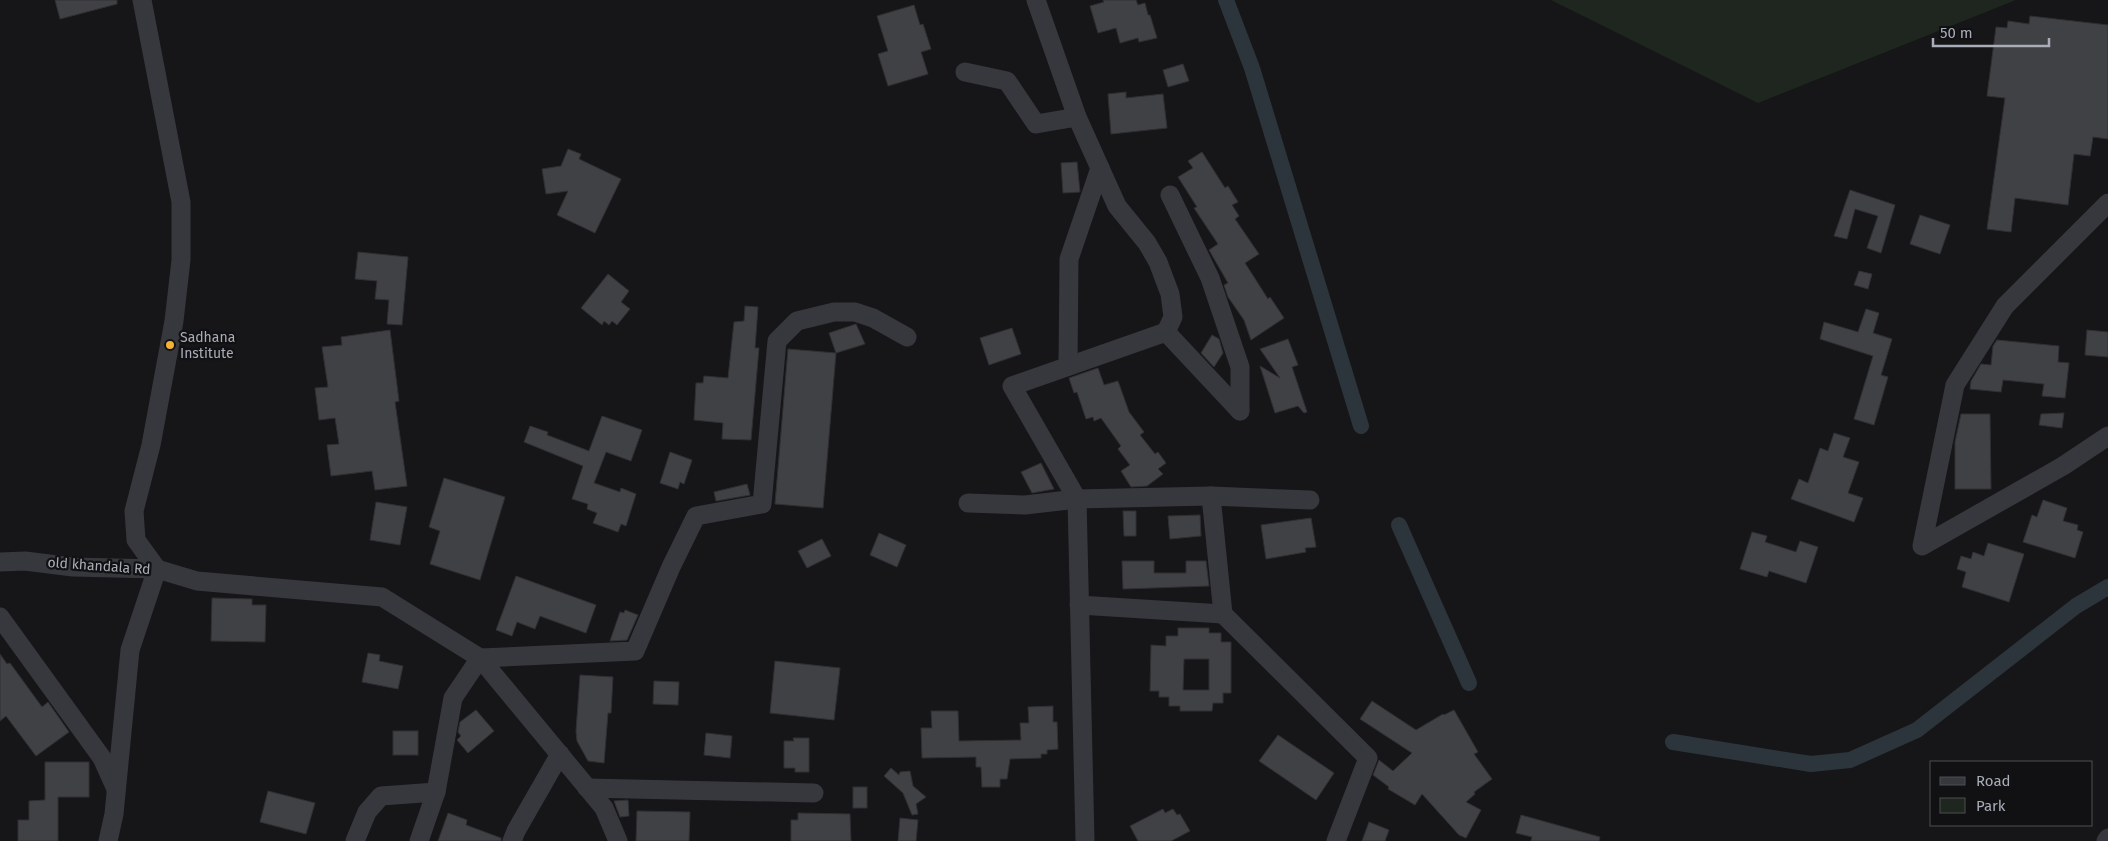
<svg xmlns="http://www.w3.org/2000/svg" width="2108" height="841" viewBox="0 0 2108 841" font-family="'Fira Sans',sans-serif">
<rect width="100%" height="100%" fill="#161618"/>
<!-- green -->
<path fill="#1e261f" d="M1551,0H2016L1758,103Z"/>
<g fill="none" stroke-linecap="round" stroke-linejoin="round">
<!-- canal -->
<g stroke="#2c353c" stroke-width="16">
<path d="M1226,0L1252,68L1361,426"/>
<path d="M1399,525L1469,683"/>
<path d="M1673,742L1811,764L1850,760L1917,730L2076,606L2108,587"/>
</g>
</g>
<!-- building -->
<g fill="#404145" stroke="#303034" fill-rule="evenodd">
<path d="M55,0H117V4L60,19Z"/>
<path d="M1103,0H1136L1138,5L1145,3L1148,15H1150L1157,38L1139,42L1138,38L1120,43L1116,28L1098,33L1090,6L1104,2Z"/>
<path d="M914,5L920,25L923,24L931,49L921,52L928,74L888,86L878,54L888,51L877,16Z"/>
<path d="M2030,16L2108,25V139L2093,137L2090,156L2074,154L2068,205L2015,198L2011,232L1987,229L2005,98L1987,96L1996,27L2007,28L2008,21L2029,24Z"/>
<path d="M1183,64L1189,81L1168,87L1163,70Z"/>
<path d="M1126,92V98L1163,94L1167,128L1111,134L1108,94Z"/>
<path d="M568,149L581,154L579,159L621,179L595,233L557,215L568,191L546,194L542,169L561,166Z"/>
<path d="M1202,152L1225,188L1228,186L1238,202L1232,205L1239,216L1235,219L1259,254L1245,263L1268,299L1270,297L1284,318L1251,340L1244,320L1228,297L1224,285L1228,283L1209,250L1218,244L1194,208L1197,207L1178,177L1193,168L1188,161Z"/>
<path d="M1077,162L1080,192L1063,193L1061,163Z"/>
<path d="M1850,190L1895,205L1881,253L1867,248L1878,216L1855,209L1847,239L1834,236Z"/>
<path d="M1920,215L1950,225L1940,254L1910,244Z"/>
<path d="M358,252L408,257L402,325L387,324L389,300L375,299L377,281L355,279Z"/>
<path d="M1859,271L1872,274L1868,289L1854,285Z"/>
<path d="M608,274L629,291L621,302L630,309L617,325L612,321L609,325L604,321L602,325L581,308Z"/>
<path d="M745,306L758,307L755,348H759L751,440L722,439L723,423L694,420L696,383H703L704,376L728,378L734,322L744,321Z"/>
<path d="M1866,309L1879,313L1873,333L1892,339L1881,375L1888,377L1874,425L1854,419L1873,356L1820,339L1824,322L1858,332Z"/>
<path d="M856,324L865,344L836,353L829,333Z"/>
<path d="M1012,328L1021,354L989,365L980,338Z"/>
<path d="M390,330L399,401L395,402L407,486L375,490L372,471L331,476L327,445L339,444L335,418L319,420L315,388L328,387L322,347L342,345L341,337Z"/>
<path d="M2087,330L2108,332V357L2085,355Z"/>
<path d="M1212,335L1219,339L1223,353L1214,367L1201,353Z"/>
<path d="M1288,339L1298,365L1292,367L1307,412L1304,413L1298,406L1275,413L1260,366L1280,378L1260,349Z"/>
<path d="M1997,340L2059,346L2058,362L2069,363L2065,398L2042,396L2044,384L2003,380L2001,392L1970,389L1971,381L1981,364L1991,365L1993,346Z"/>
<path d="M788,349L836,353L823,508L775,504Z"/>
<path d="M1098,368L1104,385L1118,381L1129,412L1144,432L1140,435L1155,454L1158,452L1166,463L1158,469L1163,474L1147,486L1131,487L1121,471L1130,465L1118,449L1121,446L1101,418L1094,421L1093,417L1086,419L1077,392L1074,393L1069,378Z"/>
<path d="M2064,413L2062,428L2039,425L2041,414Z"/>
<path d="M1961,414H1990L1991,489H1955V442Z"/>
<path d="M602,416L642,430L631,461L606,452L594,483L620,492L621,488L636,494L626,526L621,524L618,532L593,523L597,513L587,509L588,504L572,499L583,466L524,442L530,426L548,432L547,435L589,451Z"/>
<path d="M1834,433L1850,438L1843,457L1859,462L1848,493L1863,498L1854,522L1791,499L1799,479L1808,483L1820,448L1828,451Z"/>
<path d="M670,452L692,460L684,484L680,482L678,489L660,483Z"/>
<path d="M1041,463L1054,489L1032,493L1021,472Z"/>
<path d="M444,478L505,497L480,580L430,564L440,531L429,527Z"/>
<path d="M747,484L750,495L716,501L714,492Z"/>
<path d="M2043,500L2067,508L2063,521L2078,525L2077,530L2083,532L2075,558L2023,542L2032,515L2037,517Z"/>
<path d="M376,502L407,507L400,545L370,540Z"/>
<path d="M1123,511H1136V536H1124Z"/>
<path d="M1200,515L1201,536L1170,539L1168,516Z"/>
<path d="M1311,518L1316,547L1305,548L1306,552L1266,559L1261,525Z"/>
<path d="M1752,532L1767,536L1765,542L1796,552L1800,541L1818,547L1806,583L1769,571L1767,577L1740,569Z"/>
<path d="M879,533L906,545L897,567L870,555Z"/>
<path d="M822,539L831,556L807,568L798,551Z"/>
<path d="M1988,543L2024,554L2009,602L1962,587L1966,572L1957,569L1961,556L1971,559L1973,552L1984,556Z"/>
<path d="M1122,561H1154V573H1186V561H1206L1209,586L1123,589Z"/>
<path d="M516,576L596,605L586,633L540,616L535,629L517,622L512,636L496,630Z"/>
<path d="M212,598L252,599V605H266L265,642L211,641Z"/>
<path d="M625,610L638,615L627,640L610,641L620,612L624,613Z"/>
<path d="M1178,628H1209V633H1221V642H1231V693H1223V703H1213L1212,711H1180V706H1169V697H1159V691H1150L1151,645L1166,646V636H1178ZM1184,659H1209V690H1183Z"/>
<path d="M368,653L380,655L379,661L403,666L398,689L362,682Z"/>
<path d="M0,654L7,664L10,663L42,707L48,702L69,732L36,756L6,716L0,721Z"/>
<path d="M775,661L840,668L834,720L770,713Z"/>
<path d="M580,675L613,677L611,713H608L604,763L588,761L577,741L576,731Z"/>
<path d="M654,681L679,682L678,705L653,704Z"/>
<path d="M1372,701L1416,730L1443,714L1444,715L1454,710L1478,752L1474,754L1492,779L1474,792L1475,794L1466,802L1481,810L1466,838L1459,835L1422,794L1415,805L1388,789L1389,787L1373,775L1379,760L1393,771L1412,753L1360,719Z"/>
<path d="M1053,706V722H1057L1058,749L1047,750V754H1041V758L1010,759L1007,779H1000V787H982L981,767H976V757L922,758L921,728H932L931,711H958L959,741L1021,740L1020,723H1029L1028,707Z"/>
<path d="M476,710L494,731L468,753L457,740L461,736L458,732L460,722Z"/>
<rect x="393" y="731" width="25" height="24"/>
<path d="M706,733L732,736L730,758L704,755Z"/>
<path d="M1278,735L1334,773L1316,800L1259,761Z"/>
<path d="M793,738H809V772H795V768H784V741H794Z"/>
<path d="M45,762H89V797H58V841H18V820H29V801L45,800Z"/>
<path d="M891,768L899,775L900,772L910,771L913,786L926,797L916,804L918,814L912,815L903,793L884,776Z"/>
<rect x="853" y="787" width="14" height="21"/>
<path d="M268,791L315,803L306,834L260,822Z"/>
<path d="M628,800L629,816L620,817L614,801Z"/>
<path d="M1163,809L1165,813L1173,809L1177,815L1180,814L1190,831L1171,841H1138L1130,826Z"/>
<path d="M637,811L690,812L689,841H636Z"/>
<path d="M448,813L467,820L466,825L501,838V841H438Z"/>
<path d="M798,813L850,814L851,841H791V820H798Z"/>
<path d="M1521,815L1600,837L1599,841H1531L1532,837L1516,833Z"/>
<path d="M900,818L918,820L916,841H898Z"/>
<path d="M1369,822L1389,830L1385,841H1362Z"/>
</g>
<g fill="none" stroke-linecap="round" stroke-linejoin="round">
<!-- street -->
<g stroke="#37383d" stroke-width="19">
<path d="M1036,0L1077,117L1117,206L1147,243L1158,262L1170,294L1173,317L1166,332"/>
<path d="M965,72L1007,81L1036,124L1077,117"/>
<path d="M1170,195L1210,278L1240,367V411"/>
<path d="M2108,203L2005,306L1955,385L1922,546L2063,466L2108,436"/>
<path d="M1068,366L1069,259L1100,168"/>
<path d="M1211,496L1223,614L1368,758L1336,841"/>
<path d="M968,503L1025,505L1077,499L1211,496L1310,500"/>
<path d="M0,562L25,561L73,567L157,569L197,581L382,597L480,658L604,808L618,841"/>
<path d="M1079,605L1223,614"/>
<path d="M0,617L102,758L116,789"/>
<path d="M587,788L814,793"/>
<path d="M108,841L114,814L130,650L157,569L136,540L134,511L151,445L174,321L181,260V202L142,0"/>
<path d="M355,841L367,812L381,796L436,792"/>
<path d="M419,841L436,792L453,698L480,658L635,651L671,567L696,516L762,504L777,341L797,321L834,312H855L873,318L907,337"/>
<path d="M512,841L516,831L560,754"/>
<path d="M1085,841L1077,499L1012,386L1166,332L1240,411"/>
<path d="M2106,841L2108,838"/>
</g>
</g>
<!-- markers -->
<circle fill="#f2b134" stroke="#111113" stroke-width="2" cx="170" cy="345" r="5"/>
<g text-anchor="middle" dominant-baseline="central" stroke-width="4.5" stroke-linejoin="round" paint-order="stroke">
<!-- poi labels -->
<g font-size="14" fill="#a8adb8" stroke="#111113" text-anchor="start">
<text x="180" y="337">Sadhana<tspan x="180" dy="16">Institute</tspan></text>
</g>
<!-- street labels -->
<g font-size="14" fill="#a8adb8" stroke="#111113">
<text transform="translate(99 566) rotate(4)">old khandala Rd</text>
</g>
</g>
<!-- legend -->
<rect x="1930" y="761" width="162" height="65" fill="#111113" stroke="#4d4f55"/>
<rect x="1940" y="777" width="25" height="8" fill="#37383d" stroke="#4d4f55"/>
<text x="1976" y="786" font-size="15" fill="#a8adb8">Road</text>
<rect x="1940" y="798" width="25" height="15" fill="#1e261f" stroke="#4d4f55"/>
<text x="1976" y="811" font-size="15" fill="#a8adb8">Park</text>
<!-- scale -->
<path d="M1933 38v8h116v-8" fill="none" stroke="#a8adb8" stroke-width="2.5"/>
<text x="1940" y="38" font-size="15" fill="#a8adb8" stroke="#111113" stroke-width="4" paint-order="stroke">50 m</text>
</svg>
